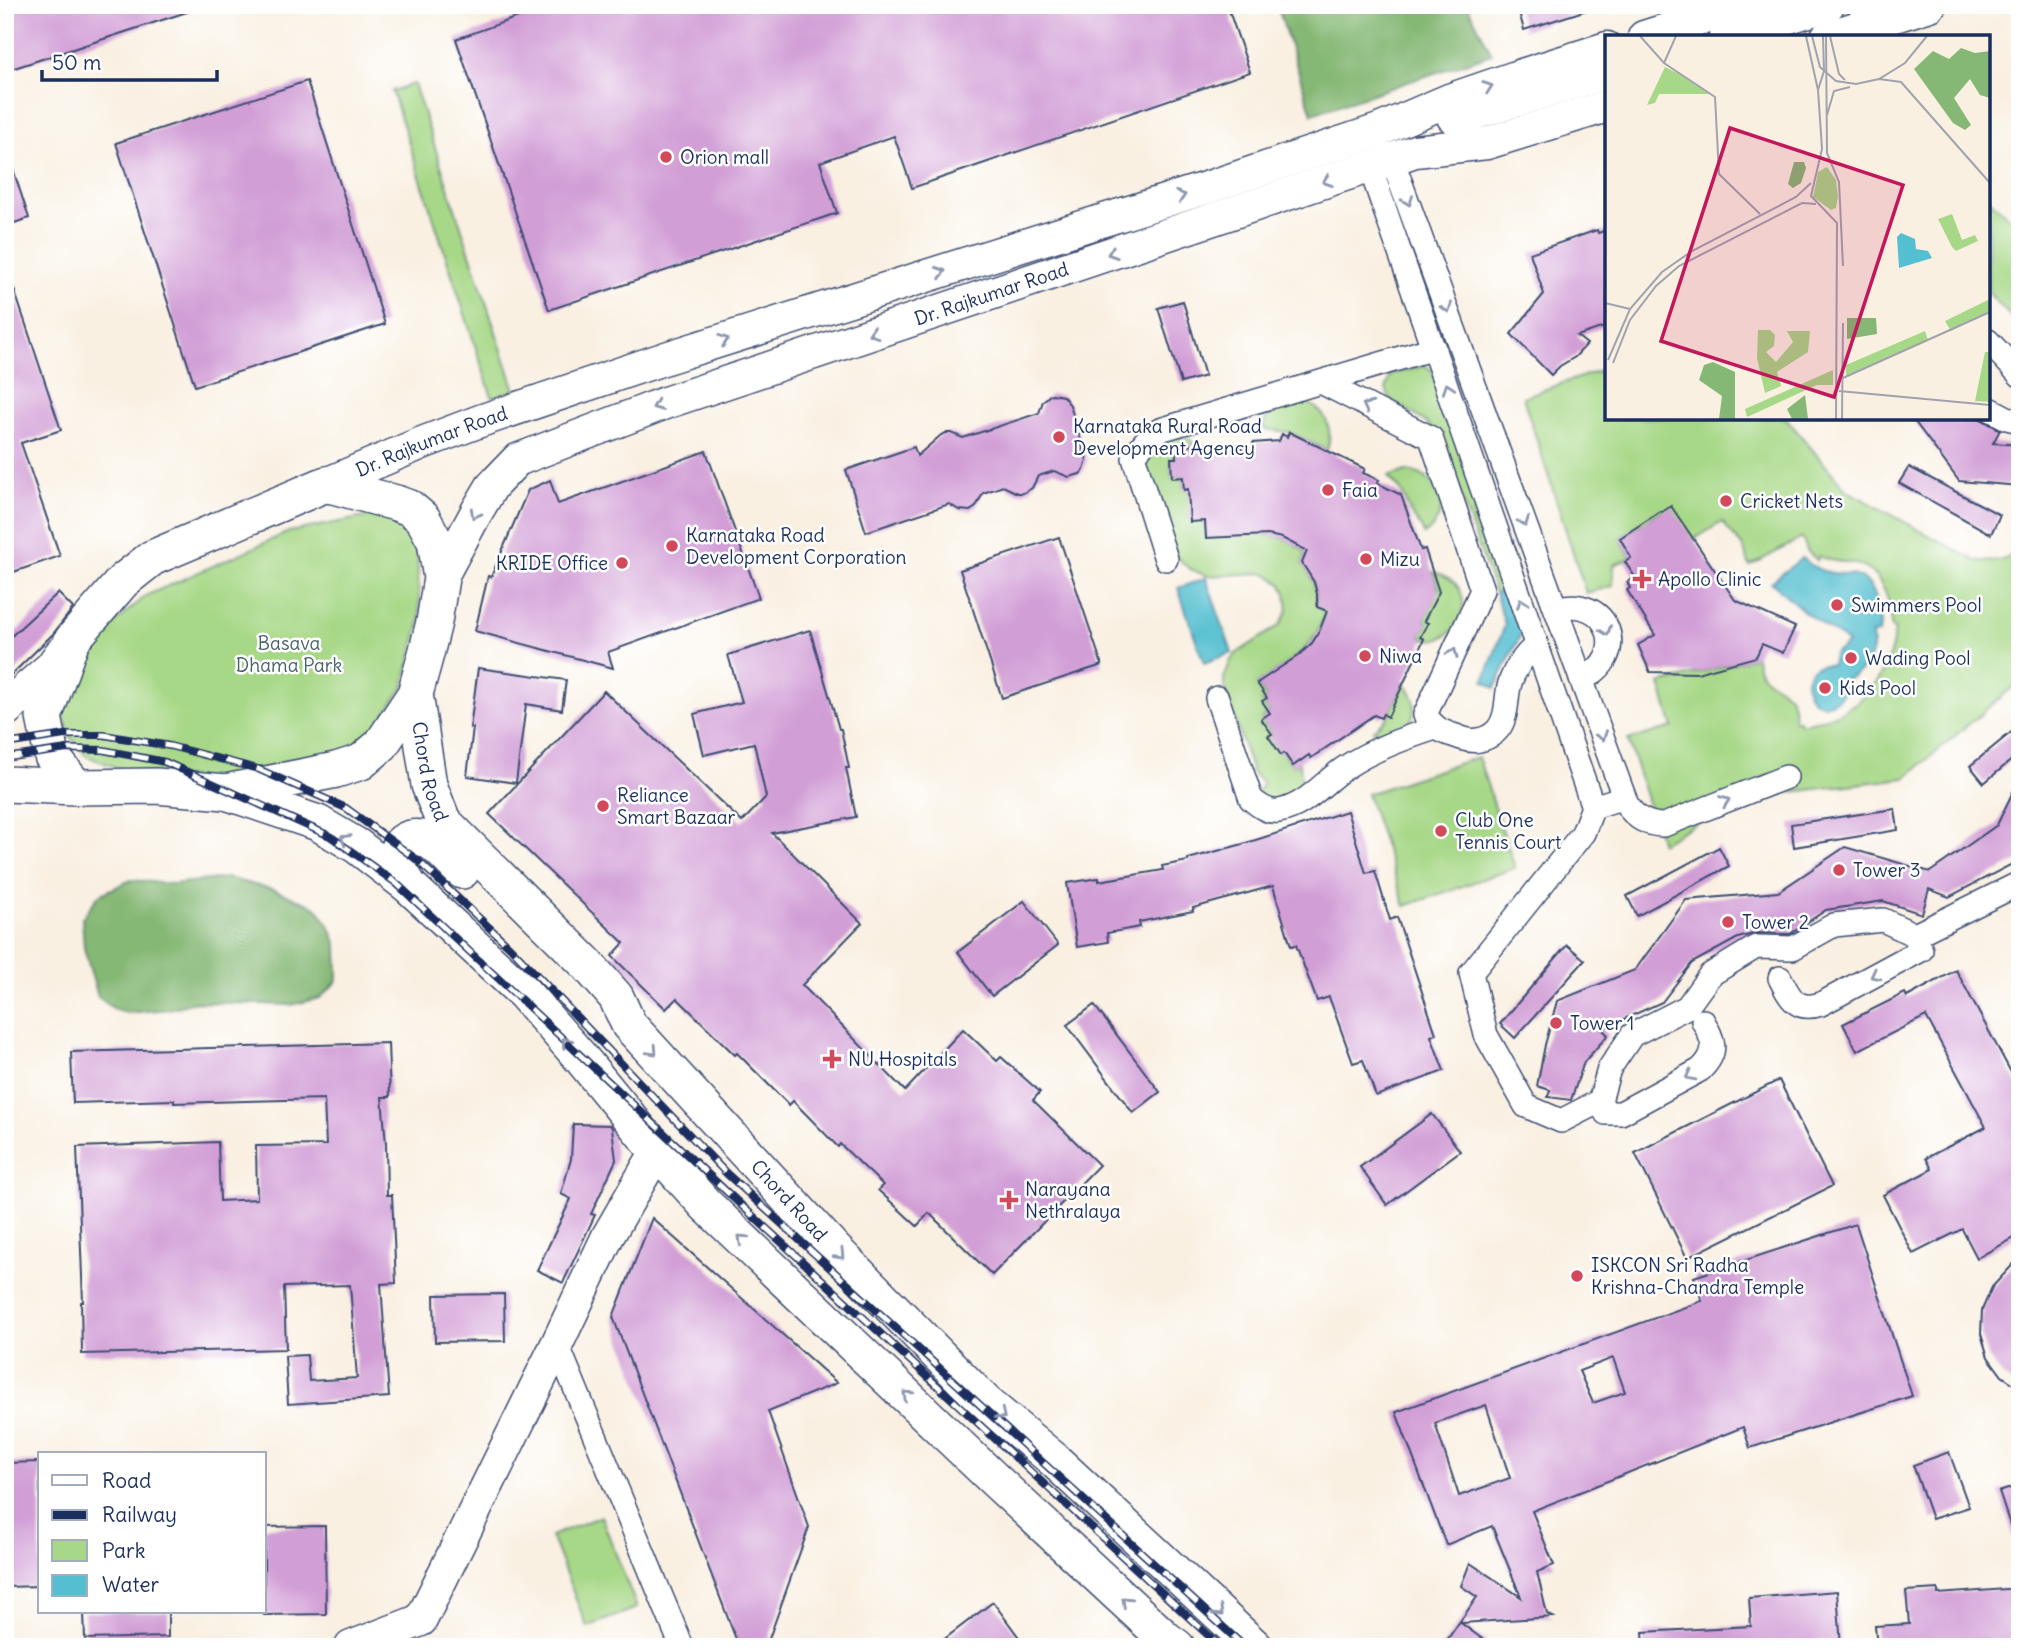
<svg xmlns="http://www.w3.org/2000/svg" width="2025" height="1652" viewBox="0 0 2025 1652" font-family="Delius,sans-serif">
<rect width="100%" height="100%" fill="#fff"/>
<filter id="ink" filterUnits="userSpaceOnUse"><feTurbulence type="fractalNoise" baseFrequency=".0143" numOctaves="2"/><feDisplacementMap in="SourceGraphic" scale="14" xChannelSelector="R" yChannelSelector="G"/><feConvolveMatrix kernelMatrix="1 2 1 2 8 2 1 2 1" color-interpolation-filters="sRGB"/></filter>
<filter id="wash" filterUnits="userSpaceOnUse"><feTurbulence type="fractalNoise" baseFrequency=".00686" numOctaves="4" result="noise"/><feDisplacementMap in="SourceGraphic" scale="28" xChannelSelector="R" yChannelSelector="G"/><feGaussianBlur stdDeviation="1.57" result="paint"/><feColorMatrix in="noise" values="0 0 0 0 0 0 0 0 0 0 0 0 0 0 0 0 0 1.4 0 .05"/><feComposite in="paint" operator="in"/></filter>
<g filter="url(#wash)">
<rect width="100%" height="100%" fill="#f9f0e2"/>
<!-- green -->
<g fill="#a7d887" stroke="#618472" stroke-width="2">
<path d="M414,84L515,390L492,397L392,91Z"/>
<path d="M1988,198L2020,228V327L1988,292Z"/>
<path d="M1425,366L1431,369L1512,587L1495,593L1442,442L1427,423L1390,399L1386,389L1389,378L1393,374Z"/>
<path d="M1607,368V418H1786L1846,490L1974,560C1993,563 2005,563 2020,549V681L1905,778L1759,796L1711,815L1661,843L1628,740L1673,727L1660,684L1756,657C1759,694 1796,676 1794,720H1799L1800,724C1855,716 1889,684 1895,629L1891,628C1893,602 1881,568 1851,563C1839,561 1830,562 1819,556L1817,560L1807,551L1802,538L1750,566L1743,547L1722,522L1693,540L1661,511L1620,538L1631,558L1614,565L1613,586L1586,593L1523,397Z"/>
<path d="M1295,400C1322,404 1335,424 1327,450L1289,432L1262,429C1267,410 1278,406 1295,400Z"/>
<path d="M1174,435L1189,439L1196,445L1175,446L1176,458L1171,459L1172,478L1183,477L1184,489H1188L1205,521L1206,537C1228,536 1261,531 1282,538C1291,541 1299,547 1306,553L1302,563C1313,577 1317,589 1317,606L1325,610C1317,650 1288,662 1257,684L1267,698L1262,702L1270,713L1261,719L1272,734L1269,736L1293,766L1299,762C1306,785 1298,793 1278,802L1256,795L1263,783L1252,772L1224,687V678L1231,660L1237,653L1280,625L1288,610L1286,593L1282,585L1268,574L1259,573L1207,576L1192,570L1184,564L1177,557L1147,469L1148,453L1152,446Z"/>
<path d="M1406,471C1442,474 1454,513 1424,535L1421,526L1412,516L1401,490L1388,477Z"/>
<path d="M390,512L417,549L420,622L403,688L364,743L339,758L224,781L128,772L86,756L69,735L61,706L74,672L108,629L145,596L289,532Z"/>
<path d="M1433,572C1488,584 1458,653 1420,637L1428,623L1424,621L1439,589Z"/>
<path d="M1404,683C1429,709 1406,744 1373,730L1388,717Z"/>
<path d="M1478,757L1515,868L1405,906L1367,794Z"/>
<path d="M601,1516L637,1608L587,1627L551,1536Z"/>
</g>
<!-- forest -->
<g fill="#85b874" stroke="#507469" stroke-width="2">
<path d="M1277,5H1467L1492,54L1312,114Z"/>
<path d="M227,878L275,890L316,907L329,925L337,945L338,978L335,984L320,998L291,1005L195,1002L169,1009L127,1013L114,1009L98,997L84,948L82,918L99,895L131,880L172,884Z"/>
</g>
<!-- water -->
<g fill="#54bfd0" stroke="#387797" stroke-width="2">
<path d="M1802,558C1810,565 1817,570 1827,572C1851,577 1866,569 1877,600C1880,611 1881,622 1879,633L1872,634C1875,657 1866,672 1844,680C1845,689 1844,695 1836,700C1808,720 1788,661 1831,665L1833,656L1836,651L1840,650L1848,643L1806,613L1771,582Z"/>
<path d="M1206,578L1232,653L1204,663L1178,588Z"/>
<path d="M1512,587L1525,626L1495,688L1484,681L1505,625L1495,593Z"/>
</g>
<g id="blocks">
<!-- building -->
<g fill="#d19ed6" fill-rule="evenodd">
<path d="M5,5H195L196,9L5,71Z"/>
<path d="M552,5H1227L1250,72L912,188L894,136L820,162L837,213L549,310L456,39Z"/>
<path d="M1517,5H1590V9L1524,30Z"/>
<path d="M307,81L385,324L195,386L116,143Z"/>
<path d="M9,157L29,218L5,226V158Z"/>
<path d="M1597,230L1598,233L1607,230V326L1577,336L1587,344L1575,357L1560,366L1551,375L1511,334L1544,294L1530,253Z"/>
<path d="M9,274L61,430L21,443L60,556L5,575V275Z"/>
<path d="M1183,301L1205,376L1181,383L1158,308Z"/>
<path d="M1051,394L1063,396L1070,405L1087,460L1084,470L1080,474L1069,477L1054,471L1038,476L1032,488L1023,493H1017L1003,486L983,493L976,507L970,511L959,510L949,504L866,532L846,470L914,447L917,456L941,435L946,433H951L963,438L1039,413L1043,401Z"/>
<path d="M1912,418H1979L2000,430L1993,443L2020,445V486L1959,481Z"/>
<path d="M1289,432L1365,469L1363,473L1379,480L1377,483L1401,495L1421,550L1425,549L1439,592L1424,621L1428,623L1420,637L1424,639L1388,717L1383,714L1381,718L1374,715L1311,758L1309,755L1293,766L1284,753L1281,755L1268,736L1272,734L1261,719L1270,713L1262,701L1267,698L1257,683L1299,655L1312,643L1319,632L1327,611L1317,607V594L1314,582L1302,563L1307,551L1282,538L1268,535L1206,538L1205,521L1190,522L1188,489L1184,490L1183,477L1172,478L1171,458H1176L1175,446L1218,444L1219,450L1253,447V443L1279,441L1282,434L1287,437Z"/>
<path d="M706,451L759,598L608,652L613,668L475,631L488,576L491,577L528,490L550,480L558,504Z"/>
<path d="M1909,467L2000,515L1991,534L1899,483Z"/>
<path d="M1671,506L1735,600L1795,627L1783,653L1762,644L1756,657L1697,673L1650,672L1638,645L1655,635L1627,590L1630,588L1627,582L1635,577L1625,562L1631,558L1620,538L1661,511L1662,512Z"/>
<path d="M1059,537L1102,665L1002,698L960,570Z"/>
<path d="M58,593L73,608L53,634L5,681V642Z"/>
<path d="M810,630L839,729H841L849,768H846L856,817L772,833L862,923L802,985L905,1091L963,1029L997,1061L1001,1057L1040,1092L1033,1100L1099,1165L992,1275L929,1213L917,1226L878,1190L883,1185L840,1144L838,1147L793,1101L789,1105L737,1053L735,1055L677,998L666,1009L612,956L624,943L489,814L604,691L742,822L766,797L754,743L704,755L694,714L742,702L728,655Z"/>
<path d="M478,668L566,680L562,710L526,704L516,783L467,776L473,728H470Z"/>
<path d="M2020,725V753L1984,783L1970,766Z"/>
<path d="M2020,777V860L1949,897L1929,889L1922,914L1883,901L1826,910L1790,934L1756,933L1738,938L1692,963L1662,1002L1602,1029L1608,1035L1584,1062L1571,1100L1548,1097L1550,1090L1537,1086L1545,1045L1557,1001L1635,970L1686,900L1778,892L1845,847L1930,872L1997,825Z"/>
<path d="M1895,809L1898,830L1794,847L1791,824Z"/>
<path d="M1347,811L1366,873L1375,871L1390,920L1397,917L1436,1034L1431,1036L1444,1071L1376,1096L1363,1060L1353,1063L1329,997L1317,1001L1296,945L1291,946L1273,886L1193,908V911L1139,922L1140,927L1107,933L1108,942L1077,947L1067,883L1099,878V881L1163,870L1162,866L1188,861V859L1243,844Z"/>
<path d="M1719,847L1729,866L1637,916L1627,896Z"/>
<path d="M1024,901L1058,945L992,996L958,952Z"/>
<path d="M1567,945L1585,960L1515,1038L1500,1024Z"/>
<path d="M1956,970L2020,1089V1235L1977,1258L1962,1229L1913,1254L1883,1195L1932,1169L1926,1158L1986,1127L1926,1016L1857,1051L1843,1024L1905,993L1907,997Z"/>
<path d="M1094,1005L1160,1092L1133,1113L1067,1025Z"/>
<path d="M388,1043L390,1097H382L386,1144L387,1195H392L396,1283L381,1284L389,1397L288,1404L285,1356L307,1355L309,1381L357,1378L350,1285L284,1287L286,1349L82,1354L81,1302H83L77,1147L218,1142L220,1201L257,1199L256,1146L326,1145L324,1099L174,1103V1100L73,1103L71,1052Z"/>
<path d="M1779,1080L1832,1186L1687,1258L1635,1153Z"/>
<path d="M1432,1114L1460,1151L1387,1205L1360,1167Z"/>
<path d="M573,1124L610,1125L612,1128L616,1160L591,1214L595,1215L563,1283L537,1270L571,1199L561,1194L571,1159Z"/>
<path d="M652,1218L837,1383L768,1411L809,1527L766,1647H739L613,1317Z"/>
<path d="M1856,1224L1912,1396L1750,1448L1743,1427L1532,1511L1554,1565L1537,1572L1547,1614L1553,1617L1461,1623L1493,1647H1442L1477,1597L1461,1586L1470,1563L1521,1597L1492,1526L1446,1545L1396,1412L1702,1301L1694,1277ZM1613,1358L1625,1392L1593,1403L1579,1371ZM1486,1405L1510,1478L1459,1496L1435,1423Z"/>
<path d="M2020,1257V1388L2002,1376L1988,1357L1981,1334L1982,1310L1992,1287Z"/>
<path d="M504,1294L505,1341L435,1342L434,1295Z"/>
<path d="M1949,1452L1969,1507L1932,1519L1913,1465Z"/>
<path d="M40,1462V1586L5,1587V1463Z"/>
<path d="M2020,1485V1543H2016L1999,1492Z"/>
<path d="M325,1526L326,1614L264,1615V1527Z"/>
<path d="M2020,1588V1647H1877L1875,1626L1909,1624L1906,1591L1938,1589V1594Z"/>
<path d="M1837,1591L1841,1647H1644L1643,1632L1751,1626L1749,1598Z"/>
<path d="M993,1602L1026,1647H934Z"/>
<path d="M84,1612H168V1637L85,1639Z"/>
</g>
</g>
</g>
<g filter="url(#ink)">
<use href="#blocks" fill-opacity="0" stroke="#3c4c72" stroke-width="2"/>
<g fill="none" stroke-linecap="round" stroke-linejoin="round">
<defs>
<g id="street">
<path d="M1392,159L1627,805C1636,819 1648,825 1664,825L1786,777"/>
<path d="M1370,167L1593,807"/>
<path d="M1988,341L2020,375"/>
<path d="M1321,382L1431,438L1482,590L1425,715C1438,732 1442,731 1461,738C1479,745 1499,736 1504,717C1508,705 1506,692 1511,680C1516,666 1525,655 1536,645"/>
<path d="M1988,408L2007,418L2020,421"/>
<path d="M1166,559L1134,458C1140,445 1148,437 1160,430L1434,348"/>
<path d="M1556,609C1608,592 1633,658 1581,679"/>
<path d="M1217,698L1251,799C1259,806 1268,813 1279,811C1307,806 1324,781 1346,767C1373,749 1405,738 1435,728"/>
<path d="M1624,797L1593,807L1583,833L1471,973L1486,1035L1526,1106L1561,1121L1600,1101L1609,1069L1632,1035L1687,1007L1710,975L1756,947L1793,948L1834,925L1883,920L1915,935L2020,883"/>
<path d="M1780,978C1790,998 1796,1012 1821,1004L1921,950L1915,935"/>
<path d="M1600,1101L1606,1113H1621L1700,1070C1719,1052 1714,1041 1703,1021"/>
<path d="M557,1344L682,1647"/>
</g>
<g id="secondary">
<path d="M1644,37L1745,5"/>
<path d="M1725,37L1828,5"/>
<path d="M1827,37L1930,5"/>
<path d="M1453,117L1479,112L1607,73"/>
<path id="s1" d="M326,484L422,443L480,421L669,357L1209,187L1379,130L1449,100L1522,75L1607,48"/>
<path id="s2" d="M441,578L476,513L492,486L517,460L665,403L1392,159L1415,151L1487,143L1607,106"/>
<path d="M351,1647L421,1620L557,1344L608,1236L657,1151"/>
</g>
<g id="primary">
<path id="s3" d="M415,694L429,785L443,821L587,964L616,997L629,1025L833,1248L986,1403L1053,1459L1255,1647"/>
<path d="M5,709L52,668L62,654"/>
<path d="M5,784L76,787L156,786L226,792L336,770L361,762L381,745L415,694L426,654L434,622L441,578L435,541L423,519L410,508L396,503L326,484L152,558L123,581L72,640L44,717L52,756L76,787"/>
<path d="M226,792L318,823L357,846L409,886L435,910L524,993L581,1058L657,1151L706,1205L997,1482L1166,1639L1177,1647"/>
<path d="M409,886C405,878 399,870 397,861C393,841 413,832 429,841C441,848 451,862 462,871"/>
</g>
</defs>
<!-- street casing -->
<use href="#street" stroke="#3c4c72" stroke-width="26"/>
<!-- secondary casing -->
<use href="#secondary" stroke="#3c4c72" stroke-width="35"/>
<!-- primary casing -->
<use href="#primary" stroke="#3c4c72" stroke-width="38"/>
<!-- street -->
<use href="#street" stroke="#fff" stroke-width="23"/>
<!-- secondary -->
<use href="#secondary" stroke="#fff" stroke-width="32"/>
<!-- primary -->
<use href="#primary" stroke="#fff" stroke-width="35"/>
<defs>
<g id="rail">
<path d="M5,744L65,735H104L170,746L258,769L346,808L416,859L510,947L726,1173L1245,1647"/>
<path d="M5,758L67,749L103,750L165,762L330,836L396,883L727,1192L1221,1647"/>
</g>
</defs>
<!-- rail casing -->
<use href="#rail" stroke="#1b2f5e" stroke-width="8"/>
<!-- rail -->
<use href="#rail" stroke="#fff" stroke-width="5" stroke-dasharray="16" stroke-linecap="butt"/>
</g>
<!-- one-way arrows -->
<defs><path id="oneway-chevron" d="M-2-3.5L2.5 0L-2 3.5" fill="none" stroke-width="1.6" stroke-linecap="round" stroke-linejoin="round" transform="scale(1.75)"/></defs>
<g stroke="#8d97ae">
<use href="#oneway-chevron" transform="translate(1488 87) rotate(-19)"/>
<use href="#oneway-chevron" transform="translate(1327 181) rotate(161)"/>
<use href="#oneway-chevron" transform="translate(1181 196) rotate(-18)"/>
<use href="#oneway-chevron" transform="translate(1408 201) rotate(70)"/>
<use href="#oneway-chevron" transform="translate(1112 253) rotate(161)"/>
<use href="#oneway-chevron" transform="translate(941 272) rotate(-18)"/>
<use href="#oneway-chevron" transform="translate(1447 308) rotate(70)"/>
<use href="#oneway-chevron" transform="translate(873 333) rotate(162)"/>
<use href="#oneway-chevron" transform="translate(724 340) rotate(-18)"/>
<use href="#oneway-chevron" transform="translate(1448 388) rotate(-109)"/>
<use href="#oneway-chevron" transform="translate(657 406) rotate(159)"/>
<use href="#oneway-chevron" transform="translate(1367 406) rotate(-153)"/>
<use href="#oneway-chevron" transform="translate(475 514) rotate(119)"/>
<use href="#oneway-chevron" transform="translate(1524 522) rotate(70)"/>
<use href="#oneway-chevron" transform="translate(1522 603) rotate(-109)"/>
<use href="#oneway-chevron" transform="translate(1606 631) rotate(70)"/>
<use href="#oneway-chevron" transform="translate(1453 653) rotate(-66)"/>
<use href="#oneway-chevron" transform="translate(1602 736) rotate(70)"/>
<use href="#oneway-chevron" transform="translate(1725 801) rotate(-21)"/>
<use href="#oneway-chevron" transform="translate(345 839) rotate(-149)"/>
<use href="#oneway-chevron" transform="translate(1875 975) rotate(152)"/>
<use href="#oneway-chevron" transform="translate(566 1042) rotate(-131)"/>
<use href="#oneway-chevron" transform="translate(653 1051) rotate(47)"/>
<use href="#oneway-chevron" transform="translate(1690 1076) rotate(152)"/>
<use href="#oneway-chevron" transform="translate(742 1239) rotate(-137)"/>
<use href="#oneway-chevron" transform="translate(840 1255) rotate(46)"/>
<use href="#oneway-chevron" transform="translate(907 1395) rotate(-137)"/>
<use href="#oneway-chevron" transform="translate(1001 1415) rotate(40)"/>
<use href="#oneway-chevron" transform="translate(1126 1601) rotate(-137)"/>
<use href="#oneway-chevron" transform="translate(1219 1612) rotate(44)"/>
</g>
</g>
<!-- markers -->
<g fill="#d1495b" stroke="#fff" stroke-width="2.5">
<circle cx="666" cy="157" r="7"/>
<circle cx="1059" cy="437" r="7"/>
<circle cx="1328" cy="490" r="7"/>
<circle cx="1726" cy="501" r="7"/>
<circle cx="672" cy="546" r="7"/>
<circle cx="1366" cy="559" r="7"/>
<circle cx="622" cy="563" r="7"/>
<path d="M1638.5 568.5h7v7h7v7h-7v7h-7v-7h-7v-7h7z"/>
<circle cx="1837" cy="605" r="7"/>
<circle cx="1365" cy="656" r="7"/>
<circle cx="1851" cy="658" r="7"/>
<circle cx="1825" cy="688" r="7"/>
<circle cx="603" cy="806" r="7"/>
<circle cx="1441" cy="831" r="7"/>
<circle cx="1839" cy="870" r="7"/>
<circle cx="1728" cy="922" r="7"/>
<circle cx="1556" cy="1023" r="7"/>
<path d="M828.5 1048.5h7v7h7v7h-7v7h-7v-7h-7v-7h7z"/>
<path d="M1005.5 1189.5h7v7h7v7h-7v7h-7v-7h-7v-7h7z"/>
<circle cx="1577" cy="1276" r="7"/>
</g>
<g text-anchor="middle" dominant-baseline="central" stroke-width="5" stroke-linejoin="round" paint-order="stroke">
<!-- poi labels -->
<g font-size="19" fill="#1b2f5e" stroke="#fff" text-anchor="start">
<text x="680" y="157">Orion mall</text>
<text x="1073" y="426">Karnataka Rural Road<tspan x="1073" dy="22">Development Agency</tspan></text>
<text x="1342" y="490">Faia</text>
<text x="1740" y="501">Cricket Nets</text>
<text x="686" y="535">Karnataka Road<tspan x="686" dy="22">Development Corporation</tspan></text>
<text x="1380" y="559">Mizu</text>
<text x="608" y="563" text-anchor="end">KRIDE Office</text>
<text x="1658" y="579">Apollo Clinic</text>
<text x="1851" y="605">Swimmers Pool</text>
<text x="1379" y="656">Niwa</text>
<text x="1865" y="658">Wading Pool</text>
<text x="1839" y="688">Kids Pool</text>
<text x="617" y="795">Reliance<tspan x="617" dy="22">Smart Bazaar</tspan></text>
<text x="1455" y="820">Club One<tspan x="1455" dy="22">Tennis Court</tspan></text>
<text x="1853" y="870">Tower 3</text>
<text x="1742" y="922">Tower 2</text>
<text x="1570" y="1023">Tower 1</text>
<text x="848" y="1059">NU Hospitals</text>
<text x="1025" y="1189">Narayana<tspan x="1025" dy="22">Nethralaya</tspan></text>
<text x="1591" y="1265">ISKCON Sri Radha<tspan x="1591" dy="22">Krishna-Chandra Temple</tspan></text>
</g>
<!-- street labels -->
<g font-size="19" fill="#1b2f5e" stroke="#fff">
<text stroke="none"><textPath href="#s2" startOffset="644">Dr. Rajkumar Road</textPath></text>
<text stroke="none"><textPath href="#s1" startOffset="114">Dr. Rajkumar Road</textPath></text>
<text stroke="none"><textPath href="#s3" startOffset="79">Chord Road</textPath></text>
<text stroke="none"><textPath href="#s3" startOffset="646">Chord Road</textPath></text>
</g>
<!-- park labels -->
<g font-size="19" fill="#45626a" stroke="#fff">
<text x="289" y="643">Basava<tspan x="289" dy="22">Dhama Park</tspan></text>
</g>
</g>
<!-- overview -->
<g transform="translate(1605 35)">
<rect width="385" height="385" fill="#f9f0e2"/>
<path d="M60,32L76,40L104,59H54L50,68L42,70ZM222,132L231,145L233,162L231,173L226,175L208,162L213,137ZM347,179L357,205L370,200L373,206L351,216L347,212L333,184ZM385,264V276L346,296L340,286ZM153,295H165L170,300L169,311L161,317L171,327L188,307L182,296H205L203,317L172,337L176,351L160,358L152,323ZM320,296L323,305L241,341V330ZM380,317H385V367L370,366ZM228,335V350H212L142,382L140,374Z" fill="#a7d887"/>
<path d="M356,13L370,18L385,16V63L375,60L365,44L349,63L366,90L360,95L348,88L309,34L328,16L344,24ZM189,127H199L201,133L196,148L188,153L183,149ZM242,283H271L272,299L242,304ZM108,327L130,337V384H114L117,361L94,345L99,330ZM200,360L203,384H187L182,374Z" fill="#85b874"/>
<path d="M296,198L310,204L311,214L323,216L327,223L294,233L292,202Z" fill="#54bfd0"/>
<path fill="none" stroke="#a0a3ad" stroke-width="2" d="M35,1L59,28L110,62L114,139L155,179M201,1L213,55L217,114L206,161L232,188L231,384M207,1L215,32L231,46L251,49L274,44L300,28L322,1M221,1L222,118L234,147L238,231M225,1L234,39L240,45M59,28L71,1M274,44L296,47L385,148M213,55L219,36L218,1M222,80L229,56L245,52M0,268L25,274M3,325L25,274L57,237L87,216L191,162L206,148M8,328L25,285L51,251L74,231L197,168L211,169M238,343L385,277M234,356L385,370M237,384L238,288"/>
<path fill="#c2185b" fill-opacity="0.15" stroke="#c2185b" stroke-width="3.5" d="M125,93L298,150L229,362L56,306Z"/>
<rect width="385" height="385" fill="none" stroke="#1b2f5e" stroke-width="3.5"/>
</g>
<!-- margin -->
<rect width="2025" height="1652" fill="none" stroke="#fff" stroke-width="28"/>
<!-- legend -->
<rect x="38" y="1452" width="228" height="161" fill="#ffffff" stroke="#a4acbf" stroke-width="2"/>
<rect x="52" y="1475" width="35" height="10" fill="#ffffff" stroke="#a4acbf" stroke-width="2"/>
<text x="102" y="1488" font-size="21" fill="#1b2f5e">Road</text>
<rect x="52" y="1510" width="35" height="10" fill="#1b2f5e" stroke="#a4acbf" stroke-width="2"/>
<text x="102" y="1522" font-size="21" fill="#1b2f5e">Railway</text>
<rect x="52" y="1540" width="35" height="21" fill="#a7d887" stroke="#a4acbf" stroke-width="2"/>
<text x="102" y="1558" font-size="21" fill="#1b2f5e">Park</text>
<rect x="52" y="1575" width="35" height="21" fill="#54bfd0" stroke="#a4acbf" stroke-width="2"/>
<text x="102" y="1592" font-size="21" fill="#1b2f5e">Water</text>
<!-- scale -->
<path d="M42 70v10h175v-10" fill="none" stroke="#1b2f5e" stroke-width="3.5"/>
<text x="52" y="70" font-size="21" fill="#1b2f5e" stroke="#ffffff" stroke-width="5" paint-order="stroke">50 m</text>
</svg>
